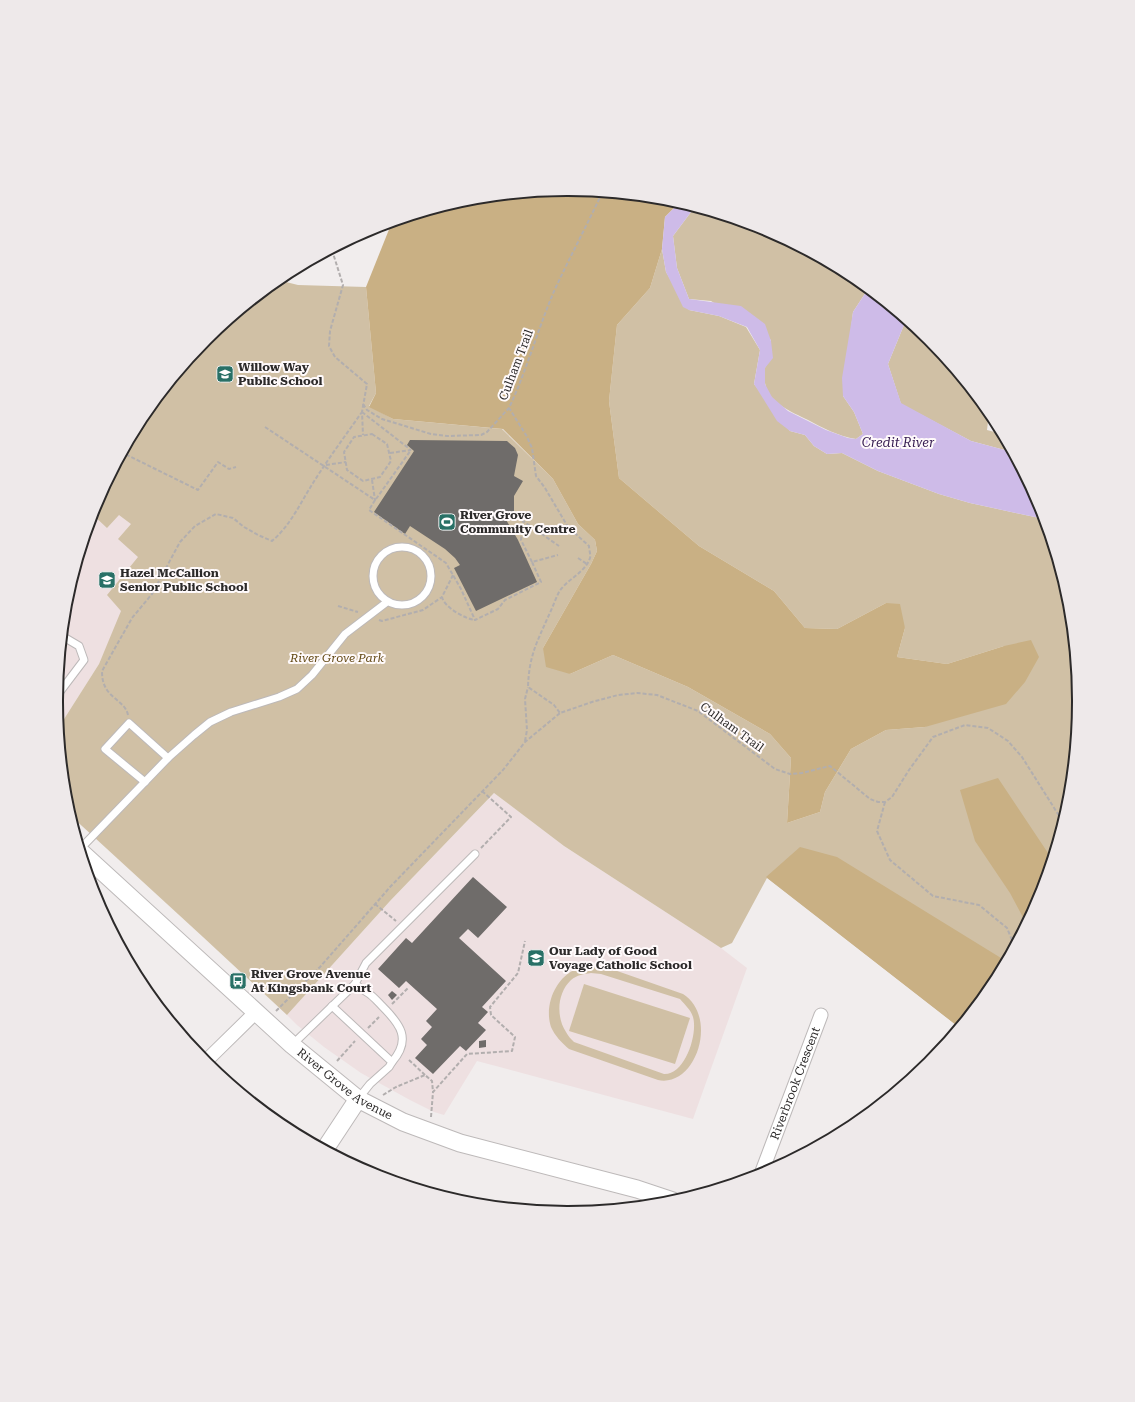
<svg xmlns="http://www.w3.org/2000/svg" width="1135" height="1402" viewBox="0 0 1135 1402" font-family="'Roboto Serif',serif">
<rect width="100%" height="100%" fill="#f1eded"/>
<!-- built -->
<g fill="#eee0e1">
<path d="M206,339L122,611L99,664L59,727L56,701L66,601L95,505L142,417Z"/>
<path d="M494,793L564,846L721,948L747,968L693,1119L477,1061L444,1115L434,1112L410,1100L361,1073L324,1047L297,1025L287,1015L390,901Z"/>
</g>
<!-- green -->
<g fill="#d0c0a5" fill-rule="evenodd">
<path d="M694,208L763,229L852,276L868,289L853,312L843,396L854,412L863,434L856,439C838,436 823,428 808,420C792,412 768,403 765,383C763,369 768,354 771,340L711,301L689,299L677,268L673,236Z"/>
<path d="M662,249L666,272L689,310L719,316L746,327L760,350L754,384L790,431L805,435L814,446L827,454L842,453L878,471L939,494L970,503L1044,519L1069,601L1079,701L1069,801L1040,897L993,985L959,1027L767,878L732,943L721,948L564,846L494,793L390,901L287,1015L203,937L70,815L66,801L59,727L99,664L121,611L107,595L138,557L118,539L131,524L119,515L107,528L92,514L95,505L142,417L206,339L278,280L298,285L366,287L376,393L369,406L393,419L502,429L553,479L578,524L595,540L597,551L591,564L543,648L570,674L613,655L688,687L770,734L791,758L787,823L820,812L825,792L851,749L886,730L925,727L1004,646L947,664L897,657L905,628L886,603L837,629L805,628L774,591L699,546L619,478L609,401L617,325L650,288Z"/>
<path d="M906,320L929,339L989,413L987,430L1002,434L1012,452L971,441L901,404L888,364Z"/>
<path d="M600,965L683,994C719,1017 696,1088 658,1080L569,1049C562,1043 555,1036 551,1027C544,1006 555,978 576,969C584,966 591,965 600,965ZM591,973L601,974L680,999C685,1005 691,1010 693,1017C698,1034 685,1075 664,1074L574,1042C571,1039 568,1036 566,1032C556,1017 557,993 571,980C577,975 584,974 591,973Z"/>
<path d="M584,984L690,1018L675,1064L569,1031Z"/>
</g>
<!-- forest -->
<g fill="#c9b084">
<path d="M568,190L668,199L679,203L665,217L662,249L650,288L617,325L609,401L619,478L699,546L774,591L805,628L837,629L886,603L900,604L905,628L897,657L947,664L1004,646L1031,640L1039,657L1025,682L1006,704L925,727L886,730L851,749L825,792L820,812L787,823L791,758L770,734L688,687L613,655L570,674L546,667L543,648L591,564L597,551L595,540L578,524L553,479L503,429L393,419L369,407L376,393L366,287L392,222L468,199Z"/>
<path d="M998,778L1052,859L1040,897L1026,923L1010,893L975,841L960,790Z"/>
<path d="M800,847L837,857L1001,958L1010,953L993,985L959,1026L956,1025L766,877Z"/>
</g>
<!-- water -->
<path fill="#cebbe8" d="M679,203L694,208L673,236L677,268L689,299L741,306L765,324L771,341L773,358L765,368V384L772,397L788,411L826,430L848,438L856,439L863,434L854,412L843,396L842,378L853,312L868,289L906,320L888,364L901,403L971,441L1012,452L1040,505L1044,519L970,503L939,494L878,471L842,453L827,454L814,446L805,435L790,431L777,421L754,384L760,350L747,327L719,316L689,310L683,307L666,272L662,249L665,217Z"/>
<!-- building -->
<g fill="#6f6c6a">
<path d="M410,440L507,441L515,448L518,455L514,476L523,481L514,496V514L505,518L518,540L537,582L476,611L454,568L460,565L455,558L445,549L410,526L405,534L374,512L414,451L407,445Z"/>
<path d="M473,877L507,907L478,938L468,929L459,938L506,981L482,1007L488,1012L478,1023L486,1030L466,1051L460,1046L433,1074L415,1058L427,1045L421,1039L432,1027L426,1021L437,1009L406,981L399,988L378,969L406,938L412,943Z"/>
<path d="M392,991L397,995L392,1000L388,995Z"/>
<path d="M486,1040V1047L479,1048V1041Z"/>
</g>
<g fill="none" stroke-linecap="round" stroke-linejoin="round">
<defs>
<g id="service">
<circle cx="402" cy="576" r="29"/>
<path d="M56,697L84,660L79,646L62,636"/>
<path d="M145,782L105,749L129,723L168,758"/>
<path d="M80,849L168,758L194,735L210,722L231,712L279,697L297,689L312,675L345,634L387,602"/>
<path d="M355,984C359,987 363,990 368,993C373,996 377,1001 382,1006C400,1024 412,1039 392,1062"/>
<path d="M332,1006L392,1062L389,1067L370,1084L358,1099"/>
<path d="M292,1045L355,984L366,963L475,854"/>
</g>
<g id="minor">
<path d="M205,1062L256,1012"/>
<path id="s1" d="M761,1174L821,1015"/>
</g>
<g id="tertiary">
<path id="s2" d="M81,852L292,1045L358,1099L403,1122L460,1143L637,1189L673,1201"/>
<path d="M325,1149L358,1099"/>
</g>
</defs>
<!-- service casing -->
<use href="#service" stroke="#bdb9b9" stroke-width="9"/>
<!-- minor casing -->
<use href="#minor" stroke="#bdb9b9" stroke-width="15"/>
<!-- tertiary casing -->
<use href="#tertiary" stroke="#bdb9b9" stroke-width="19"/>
<!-- path -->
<g stroke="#b2aeae" stroke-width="2" stroke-dasharray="4 2" stroke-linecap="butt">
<path d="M602,193C587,225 570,257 555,289C538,328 527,370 509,408L526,435L532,448L536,476L545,488L568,527L589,546C589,550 591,555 590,558C585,573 567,579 559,592C555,600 552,609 548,617C536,644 529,657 528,687L554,705L560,713L592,702L618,695L637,693L657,695L698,711L775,769L790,774L802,773L830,766L870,799L878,802H885L892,797L909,770L933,737L965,725L988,728L1008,741L1022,757L1063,822"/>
<path d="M332,250L343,285L330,331L329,346L335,357L367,384L362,412L363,435"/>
<path d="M363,404L367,410L382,419L431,434L447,436L481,435L487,432L509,408"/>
<path d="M146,412L125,454L198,490L218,462L229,469L236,467"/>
<path d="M362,412L411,450"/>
<path d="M265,427L375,500L369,510L446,563L461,589L475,620L498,609L505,600L541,582L532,562L558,555"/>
<path d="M372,434L387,444L391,461L380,477L363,481L347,470L344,452L354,437Z"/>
<path d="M390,453L411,450"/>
<path d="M326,465L346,462"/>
<path d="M372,480L375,500"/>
<path d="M376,499L411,450"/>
<path d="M578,558L587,564"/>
<path d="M532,562L521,540L523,521L559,546"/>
<path d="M453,575L442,597C444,607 465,619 475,620"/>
<path d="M338,606L358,612"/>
<path d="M379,620L382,621L423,610L442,597"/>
<path d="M128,715C126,704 113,699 107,690C103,684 102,678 102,671L132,618L152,594L180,542L195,526L216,514L233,518L244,527L258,535L272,541C290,526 301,502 313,483C328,459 345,436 362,412"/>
<path d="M525,741L527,730L525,699L528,687"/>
<path d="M885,802L877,831L890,860L933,896L979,905L1007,928L1014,945"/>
<path d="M481,848L511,817L482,791"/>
<path d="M375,904L396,921"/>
<path d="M392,1004L408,988"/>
<path d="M276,1011L320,967L391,886L503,770L525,742L560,713"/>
<path d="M368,1028L379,1017"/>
<path d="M409,1060L425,1075"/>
<path d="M337,1061L355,1041"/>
<path d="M383,1095L396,1087L425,1075L432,1081L433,1092"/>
<path d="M431,1117L433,1092L467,1054L512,1051L515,1037L491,1015L490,1007L518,973L525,941"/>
</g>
<!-- service -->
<use href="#service" stroke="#fff" stroke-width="7"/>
<!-- minor -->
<use href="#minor" stroke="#fff" stroke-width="13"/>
<!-- tertiary -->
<use href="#tertiary" stroke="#fff" stroke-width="17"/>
</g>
<!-- icons -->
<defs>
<symbol id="school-square" viewBox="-11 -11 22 22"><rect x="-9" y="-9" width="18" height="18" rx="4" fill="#287066" stroke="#fffafb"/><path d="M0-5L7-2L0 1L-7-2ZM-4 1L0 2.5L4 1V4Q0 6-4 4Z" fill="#fff"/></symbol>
<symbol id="stadium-square" viewBox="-11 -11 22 22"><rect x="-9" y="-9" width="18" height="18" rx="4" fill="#287066" stroke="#fffafb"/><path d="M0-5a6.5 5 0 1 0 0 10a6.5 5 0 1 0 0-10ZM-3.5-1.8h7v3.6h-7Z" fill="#fff"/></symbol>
<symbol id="bus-square" viewBox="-11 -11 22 22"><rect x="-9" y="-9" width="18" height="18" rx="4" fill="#287066" stroke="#fffafb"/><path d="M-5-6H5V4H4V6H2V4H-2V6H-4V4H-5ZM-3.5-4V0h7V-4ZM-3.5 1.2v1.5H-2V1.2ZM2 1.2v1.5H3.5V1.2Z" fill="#fff"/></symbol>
</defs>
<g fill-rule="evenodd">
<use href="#school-square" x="215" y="364" width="20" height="20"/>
<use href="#stadium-square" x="437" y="512" width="20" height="20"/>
<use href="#school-square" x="97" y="570" width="20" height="20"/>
<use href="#school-square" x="526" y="948" width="20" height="20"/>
<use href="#bus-square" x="228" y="971" width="20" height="20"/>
</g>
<g text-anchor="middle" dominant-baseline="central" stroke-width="4" stroke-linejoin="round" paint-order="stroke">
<!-- street labels -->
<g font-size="12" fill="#2c2a2a" stroke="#fffafb">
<text transform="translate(516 365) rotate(-69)">Culham Trail</text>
<text transform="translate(732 727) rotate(36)">Culham Trail</text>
<text stroke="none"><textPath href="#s2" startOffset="352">River Grove Avenue</textPath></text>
<text stroke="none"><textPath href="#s1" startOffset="97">Riverbrook Crescent</textPath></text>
</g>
<!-- poi labels -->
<g font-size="12" font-weight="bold" fill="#2c2a2a" stroke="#fffafb" text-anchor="start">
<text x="238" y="367">Willow Way<tspan x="238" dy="14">Public School</tspan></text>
<text x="460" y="515">River Grove<tspan x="460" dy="14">Community Centre</tspan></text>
<text x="120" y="573">Hazel McCallion<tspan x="120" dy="14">Senior Public School</tspan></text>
<text x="549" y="951">Our Lady of Good<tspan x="549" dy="14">Voyage Catholic School</tspan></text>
<text x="251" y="974">River Grove Avenue<tspan x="251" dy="14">At Kingsbank Court</tspan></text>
</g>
<!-- park labels -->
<g font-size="12" font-style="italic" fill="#634914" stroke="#fffafb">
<text x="337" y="658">River Grove Park</text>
</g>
<!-- water labels -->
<g font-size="13" font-style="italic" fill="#351b50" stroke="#fffafb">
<text x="898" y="442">Credit River</text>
</g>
</g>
<!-- crop -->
<path d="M0 0H1135V1402H0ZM567 196H568A504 504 0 0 1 1072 700V702A504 504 0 0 1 568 1206H567A504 504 0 0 1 63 702V700A504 504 0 0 1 567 196Z" fill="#eee9ea" fill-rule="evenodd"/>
<path fill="none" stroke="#2c2a2a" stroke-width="2" d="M567 196H568A504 504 0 0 1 1072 700V702A504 504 0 0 1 568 1206H567A504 504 0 0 1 63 702V700A504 504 0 0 1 567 196Z"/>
</svg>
